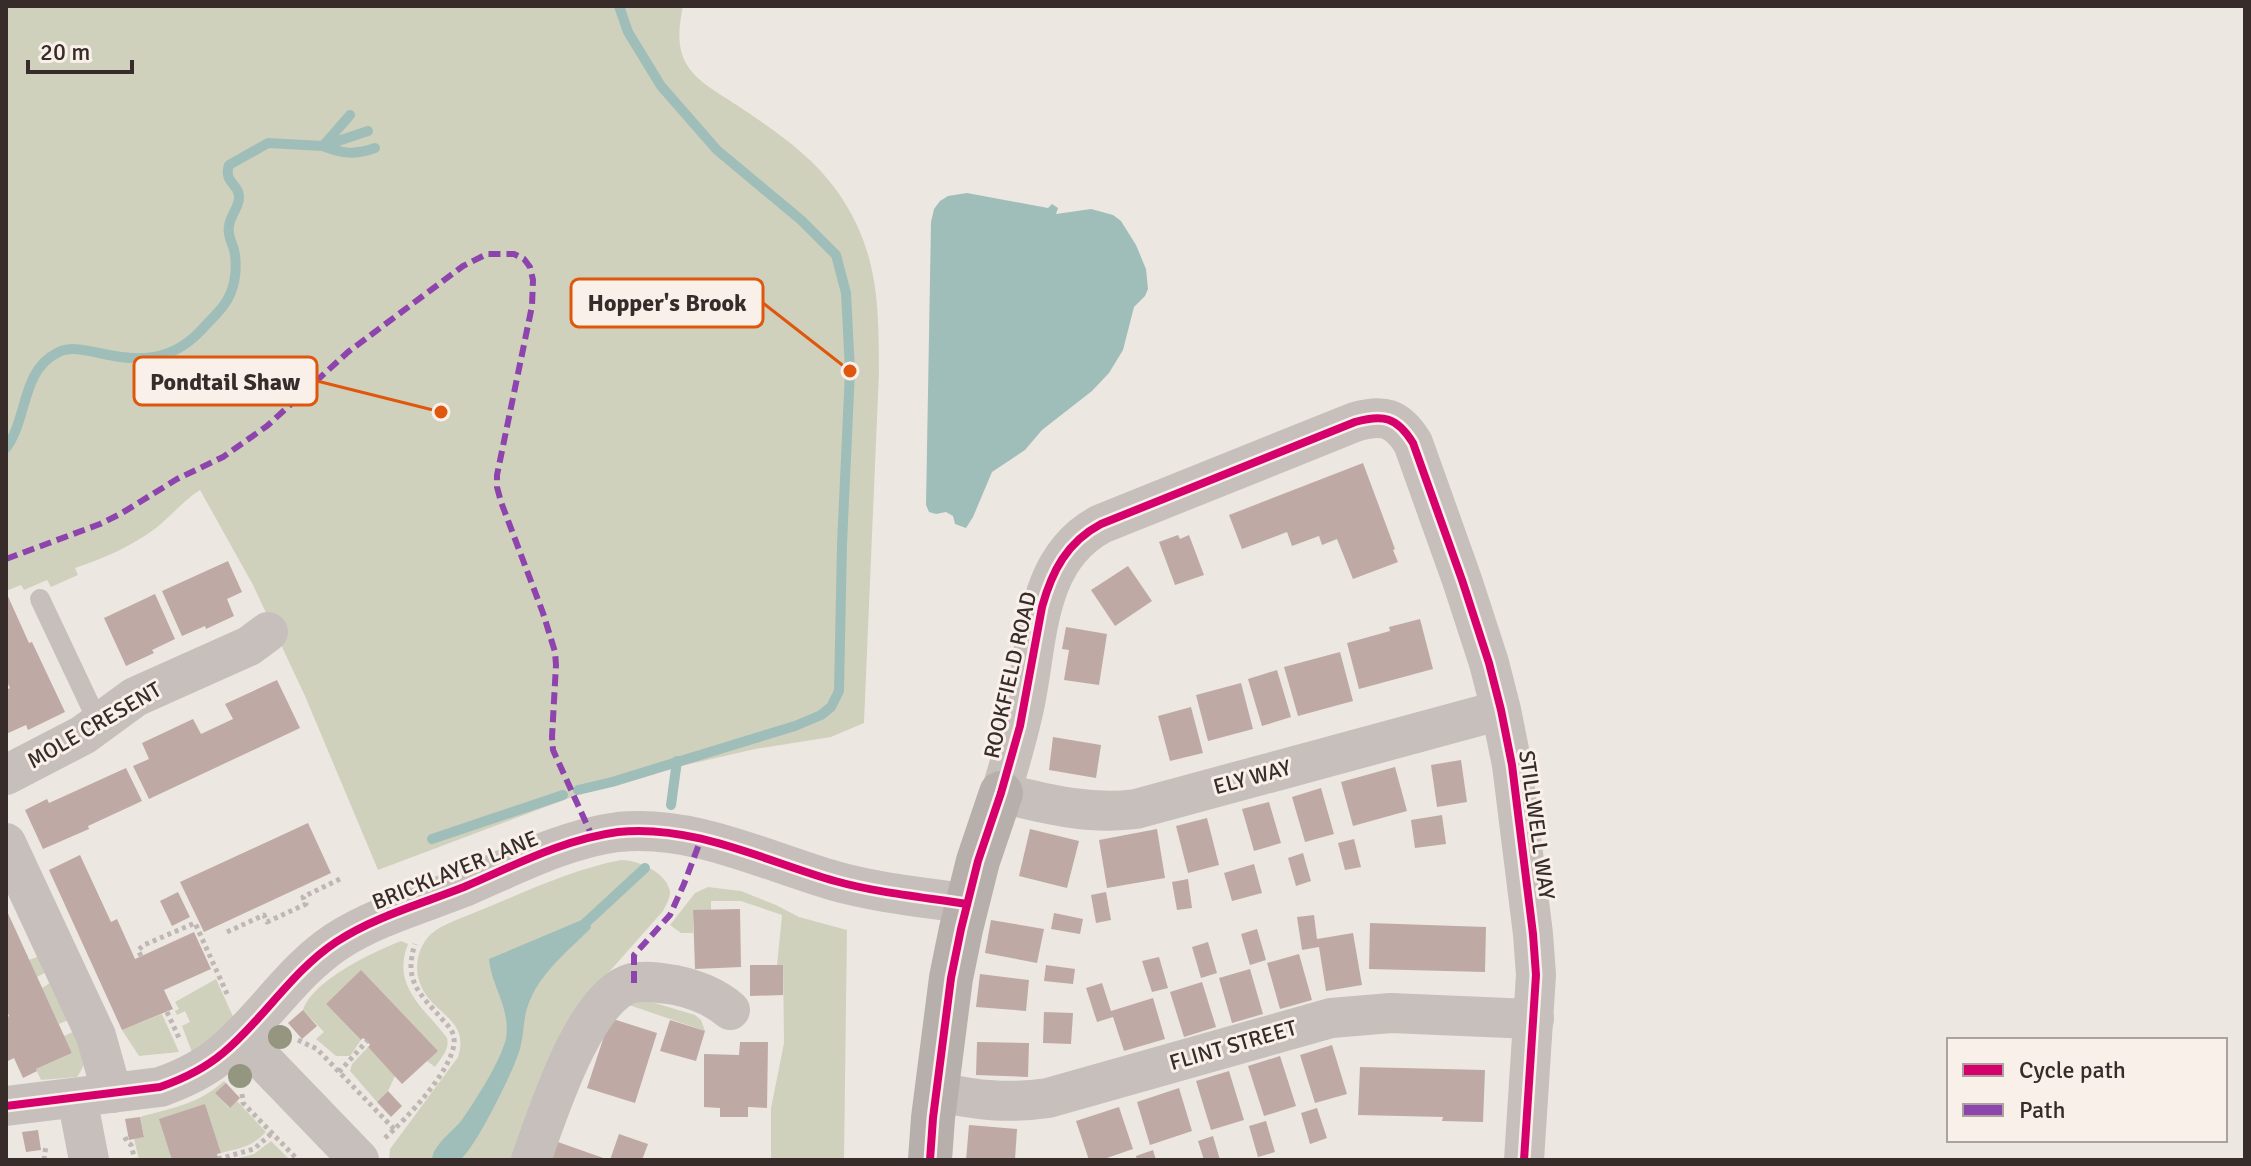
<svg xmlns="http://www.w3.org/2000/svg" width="2251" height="1166" viewBox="0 0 2251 1166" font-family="Signika,sans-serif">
<rect width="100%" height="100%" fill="#ede7e2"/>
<!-- green -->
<g fill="#d0d1bd">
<path d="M6,6H683C679,26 676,47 687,65C697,82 719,93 735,104C771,128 811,154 837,191C878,249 879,303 879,372L864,723L831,737L755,749L612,782L378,870L305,696L253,585L200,490C183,501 171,516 156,528C131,547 104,558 75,568L78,575L51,587L47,580L24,590L21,585L6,591Z"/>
<path d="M621,860C638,860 668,873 670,892C670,899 666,905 663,911L602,980L517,1160H389L390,1149L458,1057C471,1017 428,1014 419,980C414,965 419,945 431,934C444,923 465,917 481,910C527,891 573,869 621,860Z"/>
<path d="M708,887L741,891L776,905L799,917L847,930L844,1160H771V1108L784,1043L783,965H777L782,915L741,901H711V910L693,911V933H681L670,925L695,893Z"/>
<path d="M401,941L408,944C391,987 425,1008 447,1038C450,1049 441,1058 435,1067L427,1061L361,971L326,1004L361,1040L350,1056H336L316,1039L324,1032L303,1010C313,980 373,952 401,941Z"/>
<path d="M37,957L47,958L71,1019L59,1024L42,988L53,981L48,971L37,977L29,960Z"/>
<path d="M216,979L236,1023L193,1055L182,1026L190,1022L185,1011L177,1015L175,1011L179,1009L175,1002Z"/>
<path d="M635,997L695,1015L701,1020L705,1031L629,1005Z"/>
<path d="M162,1014L179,1052L139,1056L122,1030Z"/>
<path d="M77,1030C84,1050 91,1058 77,1077L41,1080L36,1069L72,1053L64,1036Z"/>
<path d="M368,1047L395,1076L388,1091L377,1102L350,1071L352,1064Z"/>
<path d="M224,1081L226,1083L216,1093L229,1108L237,1101L266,1132C252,1147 239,1148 221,1153L205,1105L172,1160H139L134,1139L144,1136L140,1117C172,1108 199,1104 224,1081Z"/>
<path d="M271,1141L290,1160H231L254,1154Z"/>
</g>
<!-- water -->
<g fill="#a0beb9">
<path d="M967,193L1048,208L1052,204L1058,208L1056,214L1091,209L1113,215L1121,221L1136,245L1146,269L1148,289L1145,296L1134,307L1123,350L1109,373L1092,391L1042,430L1025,450L992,472L973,517L966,528L955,524L953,516L946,512L936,514L929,512L926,505L931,222L934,209L940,201L948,196Z"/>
<path d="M584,919L589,920L591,928C570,949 543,971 531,998C522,1016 525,1034 519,1052C513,1072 475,1149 460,1160H432C433,1145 451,1133 461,1121C474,1103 502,1059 506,1038C511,1008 491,986 489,959Z"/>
</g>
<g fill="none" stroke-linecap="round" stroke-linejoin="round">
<!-- stream -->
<g stroke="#a0beb9" stroke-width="10">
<path d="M350,115L323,146C343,154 355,155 375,148"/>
<path d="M6,448C28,419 21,371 57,353C70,346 85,350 99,353C142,363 175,361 205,326C215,315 226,306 231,292C236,280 237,262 234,250C232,242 227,235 229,226C230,216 239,207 239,198C240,184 223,183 229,165L268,143L323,146L368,131"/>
<path d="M578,790L612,782L795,726L821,715L831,707L839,691L842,544L850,371L846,293L836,255L801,220L717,150L661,86L628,32L619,6"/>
<path d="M671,805L677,761"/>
<path d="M432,839L563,795"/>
<path d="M579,929L645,868"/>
</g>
</g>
<!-- building -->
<g fill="#bfa9a5">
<path d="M1363,463L1395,549L1393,550L1398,562L1353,579L1337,539L1322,545L1319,536L1292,546L1287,532L1242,549L1229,515Z"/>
<path d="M1178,535L1180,539L1189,535L1204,575L1175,585L1159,542Z"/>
<path d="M228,561L242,592L227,599L234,616L206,629L205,626L182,636L162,591Z"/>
<path d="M1128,566L1152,601L1115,626L1091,590Z"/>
<path d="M6,592L29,643L32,642L65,712L28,730L26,725L6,734V690L10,688L6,680Z"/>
<path d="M155,594L175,639L152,650L154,653L126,666L104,618Z"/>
<path d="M1420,619L1433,669L1359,689L1347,643L1390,631L1389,627Z"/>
<path d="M1066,627L1107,634L1099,685L1064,680L1069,650L1062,649Z"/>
<path d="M1340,652L1353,701L1298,716L1284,667Z"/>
<path d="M1277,670L1291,717L1262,726L1248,679Z"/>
<path d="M277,680L300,728L149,799L133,766L149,759L142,743L193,719L201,734L233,719L225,704Z"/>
<path d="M1241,683L1253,729L1208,741L1196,695Z"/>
<path d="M1191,707L1203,753L1170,761L1158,716Z"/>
<path d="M1053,737L1101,745L1096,778L1049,770Z"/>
<path d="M1461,760L1467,802L1437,807L1431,765Z"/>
<path d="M1395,767L1407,811L1353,826L1341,782Z"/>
<path d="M126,768L142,801L88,826L89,829L43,849L25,810L47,799L49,803Z"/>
<path d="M1321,788L1334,834L1305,842L1292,797Z"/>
<path d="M1269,802L1281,843L1254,851L1242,809Z"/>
<path d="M1442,815L1446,844L1415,848L1411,820Z"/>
<path d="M1207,818L1219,865L1188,873L1176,826Z"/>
<path d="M308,823L331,873L204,932L180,882Z"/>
<path d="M1030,829L1079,841L1067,888L1019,876Z"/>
<path d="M1157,829L1165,878L1107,888L1099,840Z"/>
<path d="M1354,839L1361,867L1345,870L1338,843Z"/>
<path d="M1303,853L1311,881L1296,886L1288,858Z"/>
<path d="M80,855L111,922L117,919L135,959L194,932L211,969L164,990L173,1009L122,1030L49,870Z"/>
<path d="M1254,864L1262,893L1232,901L1224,873Z"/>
<path d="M1188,879L1192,908L1177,910L1172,882Z"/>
<path d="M178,892L190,917L172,926L160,901Z"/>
<path d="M1106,892L1111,920L1096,923L1091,895Z"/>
<path d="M6,909L72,1053L36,1069L37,1071L23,1078L14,1058L6,1062V1018L9,1016L6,1009Z"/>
<path d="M740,909L741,967L695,969L693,910Z"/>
<path d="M1054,913L1083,919L1080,934L1051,929Z"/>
<path d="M1314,915L1317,939L1353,933L1362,985L1326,991L1319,947L1302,950L1297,917Z"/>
<path d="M991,920L1044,929L1037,963L985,953Z"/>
<path d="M1370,923L1486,927L1485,972L1369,969Z"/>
<path d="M1257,929L1266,960L1250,965L1241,934Z"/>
<path d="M1208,942L1217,973L1201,978L1192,947Z"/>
<path d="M1299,954L1312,1000L1280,1009L1267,963Z"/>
<path d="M1159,957L1168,988L1152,992L1142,961Z"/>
<path d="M750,965H783V995L750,996Z"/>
<path d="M1046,965L1075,969L1073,984L1044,981Z"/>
<path d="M1250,969L1263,1014L1232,1023L1219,978Z"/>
<path d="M361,970L438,1051L402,1084L368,1047L370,1045L367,1041L363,1038L361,1040L326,1004Z"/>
<path d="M980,974L1029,980L1026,1011L976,1007Z"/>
<path d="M1202,982L1216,1027L1184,1037L1170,992Z"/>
<path d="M1102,983L1111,1011L1153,998L1165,1039L1124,1051L1113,1017L1097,1022L1086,988Z"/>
<path d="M303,1010L317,1026L302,1039L288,1023Z"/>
<path d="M1044,1012L1073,1013L1071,1044L1043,1043Z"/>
<path d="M610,1018L657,1033L635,1103L587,1088Z"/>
<path d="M670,1020L705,1031L696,1061L660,1051Z"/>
<path d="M740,1042H768L767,1108L748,1107V1117H720V1108L704,1107V1054L739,1055Z"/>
<path d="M977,1042L1029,1043L1028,1077L976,1075Z"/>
<path d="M1332,1045L1347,1094L1315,1103L1300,1055Z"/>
<path d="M1280,1056L1296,1106L1264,1116L1248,1066Z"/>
<path d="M1360,1067L1485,1070L1483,1122L1442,1121L1443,1117L1358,1115Z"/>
<path d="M1229,1071L1244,1120L1211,1130L1196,1081Z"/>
<path d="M226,1083L240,1098L230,1108L215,1093Z"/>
<path d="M1179,1088L1192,1131L1150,1145L1137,1102Z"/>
<path d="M388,1091L402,1106L391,1117L377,1102Z"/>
<path d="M205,1104L221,1153L217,1154L219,1160H172L159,1119Z"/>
<path d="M1119,1107L1133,1149L1101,1160H1089L1076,1121Z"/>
<path d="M1317,1108L1327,1138L1310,1144L1301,1113Z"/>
<path d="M140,1117L144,1137L129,1140L125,1119Z"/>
<path d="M1266,1121L1275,1152L1258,1157L1249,1126Z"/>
<path d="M969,1125L1017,1129L1015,1160H966Z"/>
<path d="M38,1130L41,1150L26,1152L22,1132Z"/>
<path d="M619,1134L648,1144L642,1160H610Z"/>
<path d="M1213,1136L1220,1160H1204L1198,1141Z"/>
<path d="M555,1141L609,1160H548Z"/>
<path d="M1153,1150L1156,1160H1137L1136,1156Z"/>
</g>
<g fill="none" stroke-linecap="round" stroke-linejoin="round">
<!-- path -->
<g stroke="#bfb7b4" stroke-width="5" stroke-dasharray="4 4" stroke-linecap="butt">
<path d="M227,932L264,915L267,922L306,904L303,897L340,879"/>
<path d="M141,956L138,950L144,945L195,923L228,996"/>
<path d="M167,1012L180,1040"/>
<path d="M298,1040L317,1049L395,1130"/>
<path d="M339,1072L367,1041"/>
<path d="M242,1094L243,1103L298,1160"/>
<path d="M125,1137L127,1142L131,1145L135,1160"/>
<path d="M385,1138C404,1121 463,1061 453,1034C451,1028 446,1024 442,1019C420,994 403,981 415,944"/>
<path d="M218,1159L254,1149L272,1133"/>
<path d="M44,1160L46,1145"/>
</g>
<!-- lane -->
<path stroke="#c6bfbc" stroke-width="20" d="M40,599L99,724"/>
<!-- street -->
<g stroke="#c6bfbc" stroke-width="40">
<path d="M1501,710L1136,809C1089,815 1046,804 1001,793C1010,762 1020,730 1026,698C1038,635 1037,558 1101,524L1355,422C1383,414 1397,417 1413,443L1462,580L1489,663L1501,710L1512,765L1533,934L1536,975L1524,1160"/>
<path d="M6,775L83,735L135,697L249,646L268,632"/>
<path d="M6,843L96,1036L112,1093"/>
<path d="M239,1038L252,1049L359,1160"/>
<path d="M937,1092C977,1100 1007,1104 1048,1098L1331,1018L1391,1013L1534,1019"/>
<path d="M77,1098L89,1160"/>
<path d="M6,1106L160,1087C183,1079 204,1069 223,1053C264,1019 291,972 336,942C374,917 421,904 464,887C513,866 564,839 618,832C693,824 765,861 835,881C878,893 923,897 967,904"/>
<path d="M531,1160C547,1116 584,996 632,983C646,980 661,983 675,985C694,989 715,997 730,1010"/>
</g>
<!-- secondary -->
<path stroke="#b7afac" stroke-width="44" d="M930,1160L933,1118L951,978L961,929L978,861L1001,793"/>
<!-- quiet -->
<g stroke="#8e44ad" stroke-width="6" stroke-dasharray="12 6" stroke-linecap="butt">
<path d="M6,559L100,524L122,513L177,479L223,457L267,426L348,352L463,266L487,254H514L524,259L530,267L533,280L532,306L497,475V487L501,502L543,613L555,652L556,665L552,737L553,750L592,836"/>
<path d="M634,983V955L670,915L684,884L701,839"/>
</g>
<defs>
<g id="cycleway">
<path d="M6,1106L160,1087C183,1079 204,1069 223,1053C264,1019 291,972 336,942C374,917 421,904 464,887C513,866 564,839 618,832C693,824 765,861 835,881C878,893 923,897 967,904"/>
<path d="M930,1160L933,1118L951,978L961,929L978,861L1001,793L1020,726L1042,607C1052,571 1067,542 1101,524L1355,422C1383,414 1397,417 1413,443L1462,580L1489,663L1501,710L1512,765L1533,934L1536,975L1524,1160"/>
</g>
</defs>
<!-- cycleway casing -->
<use href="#cycleway" stroke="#f9f0ea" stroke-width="13"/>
<!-- cycleway -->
<use href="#cycleway" stroke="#d6006c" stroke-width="8"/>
</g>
<!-- trees -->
<g fill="#949680">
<circle cx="280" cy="1037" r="12"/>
<circle cx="240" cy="1076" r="12"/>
</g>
<g text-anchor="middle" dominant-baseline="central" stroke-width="6" stroke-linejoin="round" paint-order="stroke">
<!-- street labels -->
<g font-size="22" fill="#372c29" stroke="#f9f0ea">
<text transform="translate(1010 675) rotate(-77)">ROOKFIELD ROAD</text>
<text transform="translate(94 725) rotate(-30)">MOLE CRESENT</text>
<text transform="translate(1252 777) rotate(-15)">ELY WAY</text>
<text transform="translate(1537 825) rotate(82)">STILLWELL WAY</text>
<text transform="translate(455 870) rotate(-22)">BRICKLAYER LANE</text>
<text transform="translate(1233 1045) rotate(-16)">FLINT STREET</text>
</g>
</g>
<!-- callouts -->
<path fill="none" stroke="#df570d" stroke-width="3" d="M850 371L763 303M441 412L317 381"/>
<g fill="#df570d" stroke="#f9f0ea" stroke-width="3">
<circle cx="850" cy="371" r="8"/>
<circle cx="441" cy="412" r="8"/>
</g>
<g fill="#f9f0ea" stroke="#df570d" stroke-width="3">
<rect x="571" y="279" width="192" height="48" rx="8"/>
<rect x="134" y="357" width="183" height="48" rx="8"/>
</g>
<g font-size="24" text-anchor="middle" font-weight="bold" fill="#372c29">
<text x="667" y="311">Hopper's Brook</text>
<text x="225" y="390">Pondtail Shaw</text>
</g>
<!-- border -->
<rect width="2251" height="1166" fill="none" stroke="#372c29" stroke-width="16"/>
<!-- legend -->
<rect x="1947" y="1038" width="280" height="104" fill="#f9f0ea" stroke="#aba29d" stroke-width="2"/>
<rect x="1963" y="1064" width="40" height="12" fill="#d6006c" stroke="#aba29d" stroke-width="2"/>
<text x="2019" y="1078" font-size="24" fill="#372c29">Cycle path</text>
<rect x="1963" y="1104" width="40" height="12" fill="#8e44ad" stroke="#aba29d" stroke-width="2"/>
<text x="2019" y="1118" font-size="24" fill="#372c29">Path</text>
<!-- scale -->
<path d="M28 60v12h104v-12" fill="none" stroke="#372c29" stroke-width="4"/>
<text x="40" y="60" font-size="24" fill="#372c29" stroke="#f9f0ea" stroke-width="6" paint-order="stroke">20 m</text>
</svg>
